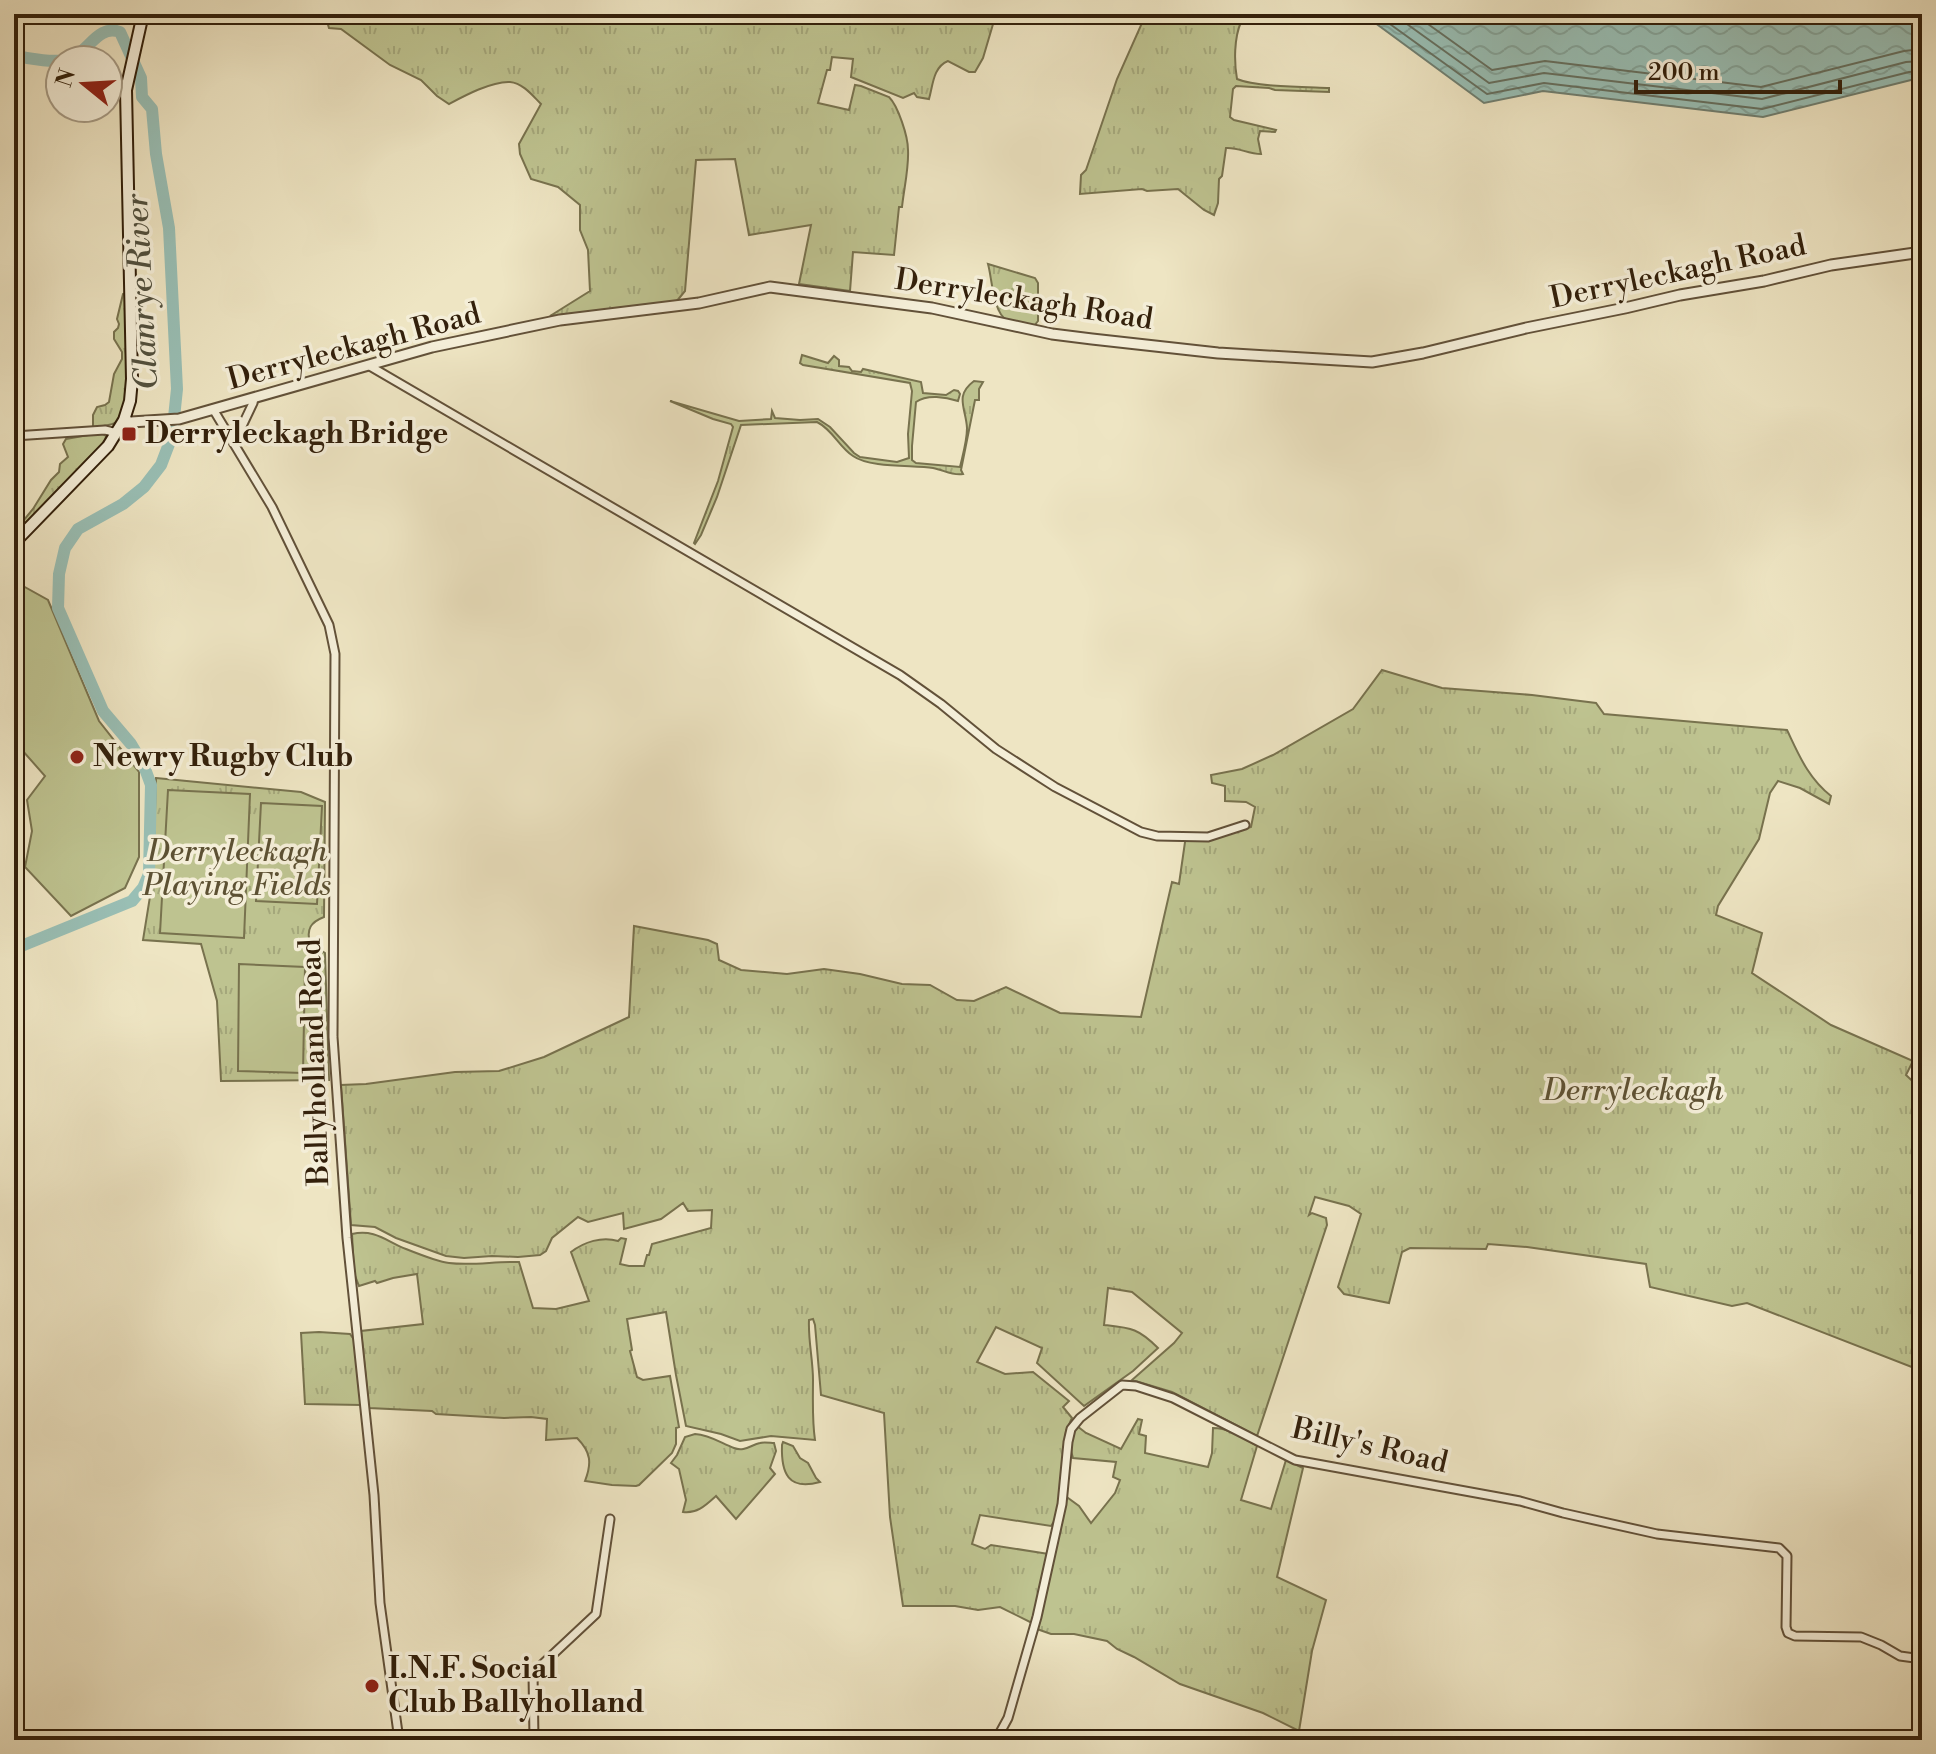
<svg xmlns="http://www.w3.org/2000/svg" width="1936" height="1754" viewBox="0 0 1936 1754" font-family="'Libre Bodoni',serif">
<defs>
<pattern id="grass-tufts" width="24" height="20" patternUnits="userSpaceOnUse" patternTransform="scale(2)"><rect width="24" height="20" fill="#bec390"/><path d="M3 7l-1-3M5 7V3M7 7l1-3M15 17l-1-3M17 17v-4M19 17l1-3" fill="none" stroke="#a4a77b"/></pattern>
<pattern id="forest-firs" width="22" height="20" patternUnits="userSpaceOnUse" patternTransform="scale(2)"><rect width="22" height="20" fill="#bec390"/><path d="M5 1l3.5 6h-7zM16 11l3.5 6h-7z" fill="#a4a77b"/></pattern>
<pattern id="water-waves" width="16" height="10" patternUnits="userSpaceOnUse" patternTransform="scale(2)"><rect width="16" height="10" fill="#99bfb5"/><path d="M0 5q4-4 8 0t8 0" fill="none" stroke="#84a49a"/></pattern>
</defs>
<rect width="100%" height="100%" fill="#eee5c3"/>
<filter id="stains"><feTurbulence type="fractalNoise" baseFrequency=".0025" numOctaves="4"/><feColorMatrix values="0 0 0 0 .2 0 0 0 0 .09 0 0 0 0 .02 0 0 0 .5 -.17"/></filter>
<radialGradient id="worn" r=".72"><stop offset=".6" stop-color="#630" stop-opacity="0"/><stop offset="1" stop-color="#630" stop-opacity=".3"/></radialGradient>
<!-- grass -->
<g fill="url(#grass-tufts)" stroke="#78724e" stroke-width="2">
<path d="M381,14H421L422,17L511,14H996L983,58L975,72H969L948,61C933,67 933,85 929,99L917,97L914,93L903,98L851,77L853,59L832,57L830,70H827L818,103L849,110L855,85L861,86L889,97C898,106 908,136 908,150C909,168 904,188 902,207H899L894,255L853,252L850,291L799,284L811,225L749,235L735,159L696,160L685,291L676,302L550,316L590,291L588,250L580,230V205L558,187L531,179L520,154L519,144L541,104C533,96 523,83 510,82C492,81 464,96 449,104L437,96L421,80L390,65L341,29L329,28L326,18H380Z"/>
<path d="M1146,14H1219L1234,23L1241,22C1234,38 1234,62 1237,79C1256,87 1307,87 1329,88V92L1275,90L1269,88L1236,86L1233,89L1230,117L1234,120L1276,130L1275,132L1260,131L1258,139L1261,154C1248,154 1238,147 1226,148L1222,176L1219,179L1218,203L1214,215L1204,210L1178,189L1147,191L1142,189L1080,194L1081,175L1086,170L1117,79Z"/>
<path d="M988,264L1035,278L1038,283V321L1034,326C1025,324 1015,324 1007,320C993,313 992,278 988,264Z"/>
<path d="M126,293C126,317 133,405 118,421C113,426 100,426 93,428V415L97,407L105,405L109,402L114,374L122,359V352L114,339V332L118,328L119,324L117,319L123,294Z"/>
<path d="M802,355L828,363L834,356L839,360V366L849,367L852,371L861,372L863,369L921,382L923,393L946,395L954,390L958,391L960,394L958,401C946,397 927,394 916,402L912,446V460L916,463L960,467C963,454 967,441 967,428C966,408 954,396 974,381L983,382L979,389V400H975L961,470L963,474C952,476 944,470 933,468C912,465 870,468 853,456C839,447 833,430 817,422L741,425L717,497L701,535L695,544L694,543L718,481L733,427L731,424L713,419L670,401L739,421L771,419L772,411L775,418L800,420L818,419L830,427L854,453L860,457L897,462L909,458L908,434L912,391L910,383L803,365L800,363Z"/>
<path d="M94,434H103L106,436L105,443L14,536V532L33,509L51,480L59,472L60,464L68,457L63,444L66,439Z"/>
<path d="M1382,670L1442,688L1532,695L1596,703L1604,714L1787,730C1799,755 1808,778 1831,796L1829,804L1800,788L1778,781L1770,793L1759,839L1718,906L1716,915L1762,933L1752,973L1831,1025L1913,1061L1906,1075L1922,1090V1371L1747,1303L1732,1306L1650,1287L1646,1264L1527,1247L1488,1244L1486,1249L1410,1248L1402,1252L1389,1303L1344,1294L1338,1287L1361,1214L1349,1206L1315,1197L1309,1215L1312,1213L1326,1218L1327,1225L1257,1436L1172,1392L1132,1380L1174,1343L1182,1333L1132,1292L1108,1288L1104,1325C1131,1328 1138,1328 1158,1348L1133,1371L1084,1406L1037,1363L1042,1348L996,1327L977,1362L1005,1374L1033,1372L1069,1401L1063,1407L1072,1418L1066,1431L1057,1517L1051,1526L980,1515L972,1544L985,1549L991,1545L1049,1554L1032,1623L1000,1607L978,1610L955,1606H903L890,1517L884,1413L821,1395L815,1325L813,1319L809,1320C808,1340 813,1360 813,1380C813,1400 812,1420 815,1440L771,1436L740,1441L721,1434L686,1426L676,1375L666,1312L627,1319L632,1350L630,1351L637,1377L643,1380L670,1376L679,1427L676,1428V1444L672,1453L639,1485L636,1486L612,1485L585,1481C592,1463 591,1452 577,1438L546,1440L547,1419L531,1417L504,1418L436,1414L432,1411L369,1408L361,1331L423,1324L417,1274L393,1278L377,1283L375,1281L359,1286L354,1273L352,1234C375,1229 386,1241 406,1249C416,1253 439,1262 449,1263C472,1266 496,1261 519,1262L533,1308L556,1309L589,1301L571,1252C584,1242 602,1236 618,1241L621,1238L626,1239L620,1264L629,1266H644L647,1255H649L652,1244L711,1228L712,1210L688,1211L683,1203L661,1219L624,1229L623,1213L588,1222L578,1217L552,1238L546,1251L540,1255L518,1257L492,1256L464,1258L446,1256L396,1238L375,1227L351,1225L341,1085L366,1084L455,1072L499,1071L544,1057L629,1017L634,926L708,940L717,944L719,960L741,970L787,974L824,969L860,974L902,984L930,985L957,1000L974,1001L1006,987L1060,1013L1141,1017L1172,882L1179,884L1185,842L1187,838H1215L1251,827L1255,807L1246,802L1225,801V786L1212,783L1211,775L1242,769L1273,755L1353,709Z"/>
<path d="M156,778L301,792L325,802L324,917C311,922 306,929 310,943L325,953L329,1080L221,1081L217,1001L201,944L143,940L153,878Z"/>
<path d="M319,1332L350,1334L355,1341L361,1405L305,1404L301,1333Z"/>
<path d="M1138,1419L1142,1420L1139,1434L1146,1436L1145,1453L1208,1467L1212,1453L1213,1428C1229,1428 1243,1438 1257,1446L1241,1500L1271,1509L1286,1460L1303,1468L1277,1577L1326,1600L1312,1651L1299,1731L1263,1713L1180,1684L1134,1657L1117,1649L1107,1641L1074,1634H1051L1037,1629L1059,1535L1064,1495L1079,1506L1091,1523L1115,1493L1120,1480L1113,1477L1116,1462L1073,1458C1069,1447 1071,1436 1077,1426L1086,1433L1121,1449Z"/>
<path d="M695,1434C710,1435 721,1443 734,1448C744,1452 751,1445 760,1443C763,1442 771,1443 774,1443L776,1451L770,1468L775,1474L736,1519L716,1496C706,1505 697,1514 683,1512L686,1500L679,1469L671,1463L677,1455L685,1437Z"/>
</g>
<!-- forest -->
<path fill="url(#forest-firs)" stroke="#78724e" stroke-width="2" d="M783,1442L793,1446L800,1458L808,1463L816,1478L820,1482C788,1491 781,1473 782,1445Z"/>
<!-- garden -->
<g fill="#bec390" stroke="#78724e" stroke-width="2">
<path d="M14,581L48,600L99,721L139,772V857L125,888L71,916L25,867L32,831L27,800L45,776L14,741Z"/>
<path d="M168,790L250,794L244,938L160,933Z"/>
<path d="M261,803L322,806L317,904L256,901Z"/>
<path d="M239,964L305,967L303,1073L238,1071Z"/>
</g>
<!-- water -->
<path fill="url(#water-waves)" stroke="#707f71" stroke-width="2" d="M1363,14H1922V78L1911,80L1763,117L1543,91L1484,103Z"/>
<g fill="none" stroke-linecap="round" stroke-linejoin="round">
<!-- shore -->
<g stroke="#667060" stroke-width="2">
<path d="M1376,14L1487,94L1544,83L1762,109L1909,72L1922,71"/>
<path d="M1393,14L1489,83L1544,73L1762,99L1906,62L1922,61"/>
<path d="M1414,14L1492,70L1545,61L1761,87L1904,51L1922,49"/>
</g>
<!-- river -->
<path stroke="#99bfb5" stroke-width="12" d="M14,55C28,59 58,64 72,58C89,50 99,24 120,32L141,78L142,97L152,109L156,154L169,228L177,389L173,427L169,444L161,465L144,487L123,504L78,529L65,548L59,574L58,608L103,711L131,744L144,766L151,785L149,874L143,888L132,901L14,949"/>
<defs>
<g id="minor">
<path d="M368,365L900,675L941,704L996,749L1055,787L1141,832L1157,836L1208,837L1245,825"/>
<path d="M213,409L272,507L329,625L335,654L333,1037L347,1238L374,1495L380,1603L399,1740"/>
<path d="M14,436L105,430L117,433"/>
<path d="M234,443L253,403L254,398"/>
<path d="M534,1740L533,1673L596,1614L610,1519"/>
<path d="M996,1740L1008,1718L1037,1617L1062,1504L1068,1442L1071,1429L1080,1418L1122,1385L1136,1386L1173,1398L1295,1460L1520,1501L1563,1513L1657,1534L1779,1548L1787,1556L1786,1627L1788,1633L1795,1636L1861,1637L1881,1645L1900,1656L1922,1659"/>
</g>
<path id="tertiary" d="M124,420L131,422L179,419L432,347L560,320L699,303L770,287L932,308L1052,334L1092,339L1218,353L1372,362L1423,353L1526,328L1625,308L1680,295L1764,281L1831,265L1922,252"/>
<path id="secondary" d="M14,543L108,446L124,420L130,401L132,379L126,90L143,14"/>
</defs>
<!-- minor casing -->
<use href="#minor" stroke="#625139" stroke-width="11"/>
<!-- tertiary casing -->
<use href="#tertiary" stroke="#625139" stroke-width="13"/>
<!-- secondary casing -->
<use href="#secondary" stroke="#33200b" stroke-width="14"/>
<!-- minor -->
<use href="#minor" stroke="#f4eed8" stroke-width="7"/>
<!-- tertiary -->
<use href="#tertiary" stroke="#f4eed8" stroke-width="9"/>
<!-- secondary -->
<use href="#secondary" stroke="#f4eed8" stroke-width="10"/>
</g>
<!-- markers -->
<g fill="#8f2418" stroke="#f4eed8" stroke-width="3">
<rect x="121" y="426" width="16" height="16" rx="4"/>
<circle cx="77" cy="757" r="8"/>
<circle cx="372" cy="1686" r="8"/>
</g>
<g text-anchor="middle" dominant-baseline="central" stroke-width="7" stroke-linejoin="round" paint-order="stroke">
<!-- street labels -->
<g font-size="30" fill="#33200b" stroke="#f4eed8">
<text transform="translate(1678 272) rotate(-12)">Derryleckagh Road</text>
<text transform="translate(1024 300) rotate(9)">Derryleckagh Road</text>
<text transform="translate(354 347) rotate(-15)">Derryleckagh Road</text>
<text transform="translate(315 1062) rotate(-92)">Ballyholland Road</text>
<text transform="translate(1370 1446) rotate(13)">Billy's Road</text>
</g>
<!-- poi labels -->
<g font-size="30" font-weight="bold" fill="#33200b" stroke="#f4eed8" text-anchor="start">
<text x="145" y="434">Derryleckagh Bridge</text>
<text x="93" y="757">Newry Rugby Club</text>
<text x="388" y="1669">I.N.F. Social<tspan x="388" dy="34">Club Ballyholland</tspan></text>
</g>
<!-- park labels -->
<g font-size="30" font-style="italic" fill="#5d5133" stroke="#f4eed8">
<text x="237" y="852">Derryleckagh<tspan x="237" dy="34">Playing Fields</tspan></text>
<text x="1633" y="1091">Derryleckagh</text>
</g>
<!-- water labels -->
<g font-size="32" font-style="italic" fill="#52503e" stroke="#f4eed8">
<text transform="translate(142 292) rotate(-93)">Clanrye River</text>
</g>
</g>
<!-- margin -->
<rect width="1936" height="1754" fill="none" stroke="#eee5c3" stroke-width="48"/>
<rect x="16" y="16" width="1904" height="1722" fill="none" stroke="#33200b" stroke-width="4"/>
<rect x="24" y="24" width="1888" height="1706" fill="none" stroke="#33200b" stroke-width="2"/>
<!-- north arrow -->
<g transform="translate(84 84) rotate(288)"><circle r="38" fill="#f4eed8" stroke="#a79c86" stroke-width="2"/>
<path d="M0-6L14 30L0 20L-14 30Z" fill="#8f2418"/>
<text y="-12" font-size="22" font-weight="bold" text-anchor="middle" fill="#33200b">N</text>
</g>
<!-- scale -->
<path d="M1636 80v12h204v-12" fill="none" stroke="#33200b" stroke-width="4"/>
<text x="1648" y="80" font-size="24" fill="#33200b" stroke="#f4eed8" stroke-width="6" paint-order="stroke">200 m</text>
<rect width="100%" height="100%" filter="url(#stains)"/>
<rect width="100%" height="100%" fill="url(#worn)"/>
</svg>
